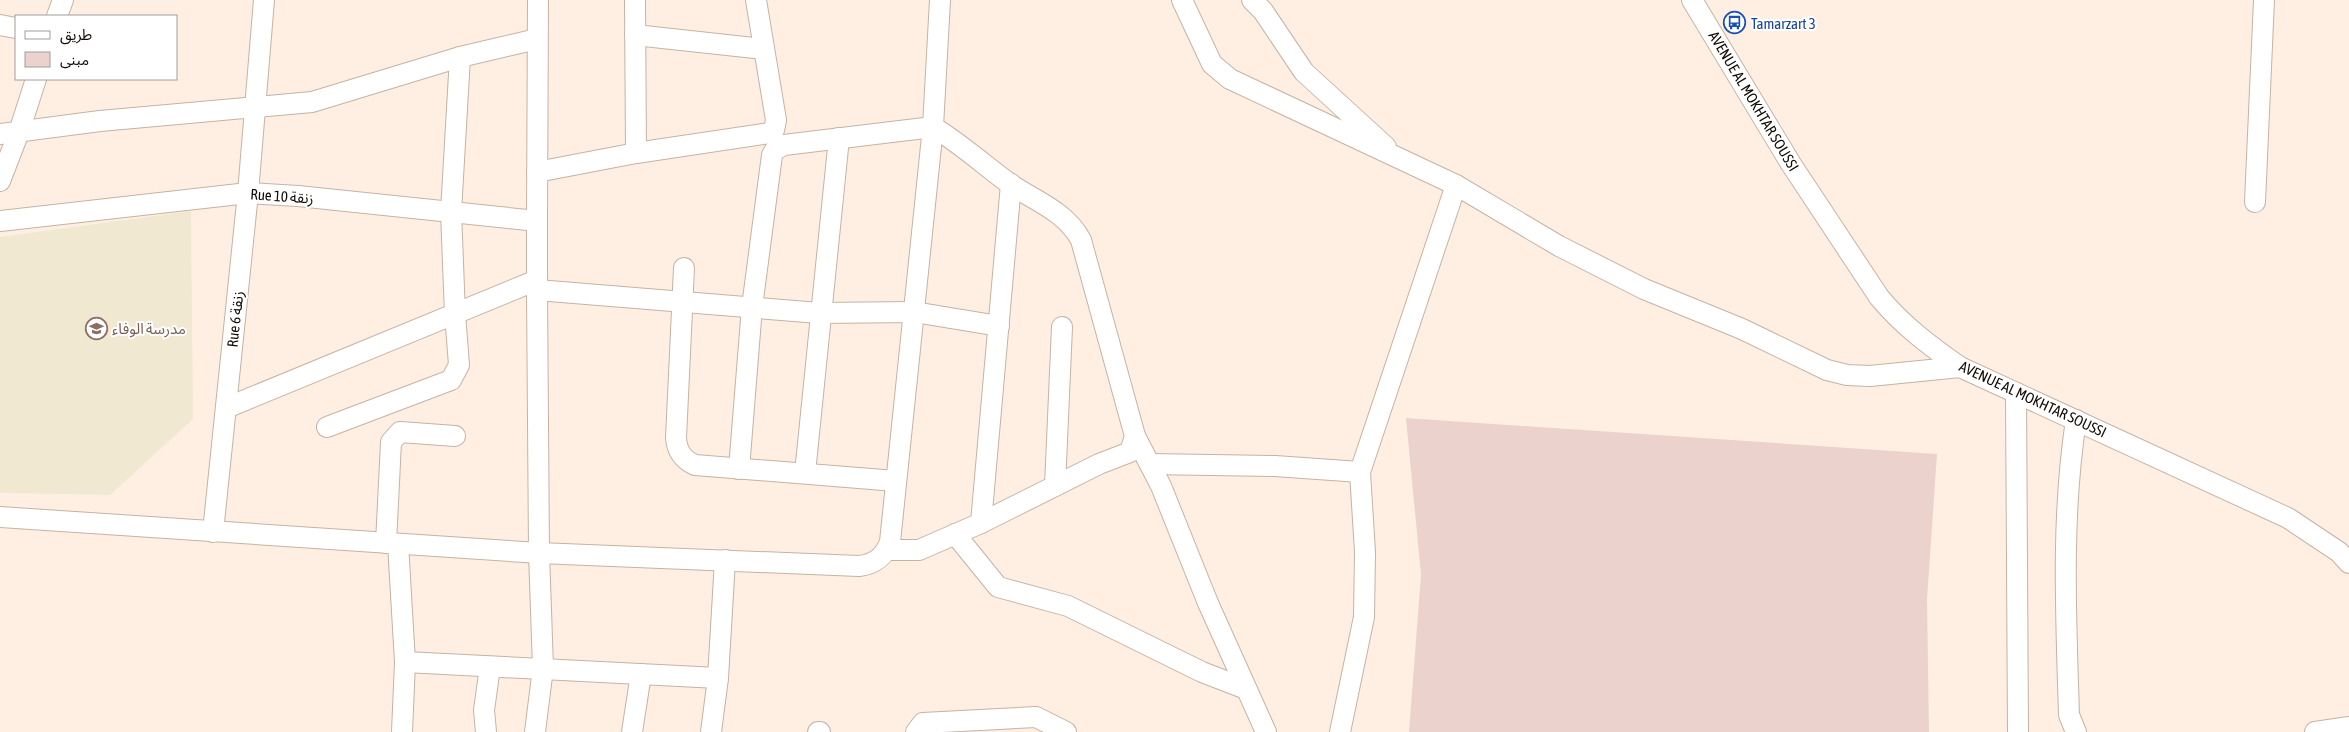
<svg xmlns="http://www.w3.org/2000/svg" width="2349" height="732" viewBox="0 0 2349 732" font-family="'Asap Condensed','Noto Sans Arabic',sans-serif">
<rect width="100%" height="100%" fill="#ffefe2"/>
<!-- education -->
<path fill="#f1e8d2" d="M191,211L193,419L110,495L0,493V237Z"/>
<!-- building -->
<path fill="#ecd2cc" d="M1406,418L1937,454L1927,599L1929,732H1409L1421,575Z"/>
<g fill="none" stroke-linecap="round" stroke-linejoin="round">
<defs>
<g id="minor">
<path d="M635,0L636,153"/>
<path d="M1182,0L1212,64L1230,79L1456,185L1559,246L1644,289L1742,329L1827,370L1847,375L1870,376L1960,367"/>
<path d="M1252,0L1263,11L1304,72L1386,147"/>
<path d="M1692,0L1791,164L1879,297C1902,325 1930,346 1960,367L2288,518L2339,552L2349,563"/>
<path d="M57,16L63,0"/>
<path d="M0,25L16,28"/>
<path d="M635,35L764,49"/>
<path d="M0,134L100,121L312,102L460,57L537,39"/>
<path d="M537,172L636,153L770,133L774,130L776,120L756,0"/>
<path d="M0,181L19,132L36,79"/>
<path d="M2255,202L2264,0"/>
<path d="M0,221L248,193L298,196L537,221L538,0"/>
<path d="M537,221V290"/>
<path d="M684,268L676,438C677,451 682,459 695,465L896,481"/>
<path d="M2016,393L2018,732"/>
<path d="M226,408L537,280"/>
<path d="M2076,420C2061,519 2066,615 2069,715L2076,732"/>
<path d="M327,427L451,380L459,365L455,314L451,212L460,57"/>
<path d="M1135,436L1161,486L1208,603L1266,732"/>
<path d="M1150,464L1275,466L1360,472"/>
<path d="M739,469L752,307L772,155L775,150L784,145L933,127C960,143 984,165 1010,184C1037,202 1065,211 1081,240L1135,436L1130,452L1099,464L981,523L919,550H887"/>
<path d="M805,473L839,138"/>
<path d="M1055,486L1062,327"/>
<path d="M0,517L539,553L859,566C875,564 884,557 890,542L933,127L940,0"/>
<path d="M981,523L1011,184"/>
<path d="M213,532L248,193L264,0"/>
<path d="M955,534L998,587L1068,606L1202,672L1246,689"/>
<path d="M386,543L391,442L400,432L455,436"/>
<path d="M398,544L405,662L402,732"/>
<path d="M405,662L718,678"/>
<path d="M486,732L484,710L490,667"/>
<path d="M535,732L543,668L539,553L537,290L819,313L914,312L999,326"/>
<path d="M632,732L641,674"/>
<path d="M711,732L718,678L725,560"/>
<path d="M818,732H820"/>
<path d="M916,732L923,723L1036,717L1066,732"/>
<path d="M1340,732L1364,617L1365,552L1360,472L1456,185"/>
<path d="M2315,732L2349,727"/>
</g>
</defs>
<!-- minor casing -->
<use href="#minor" stroke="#c5b3a4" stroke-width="22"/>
<!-- minor -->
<use href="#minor" stroke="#fff" stroke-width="20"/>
</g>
<!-- icons -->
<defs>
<symbol id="bus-ring" viewBox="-11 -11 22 22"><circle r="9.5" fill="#fff" stroke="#1a4fb4" stroke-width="1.5"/><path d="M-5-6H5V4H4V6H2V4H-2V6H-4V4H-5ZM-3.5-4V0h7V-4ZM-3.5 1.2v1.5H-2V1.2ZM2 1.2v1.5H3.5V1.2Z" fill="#1a4fb4"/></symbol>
<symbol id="school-ring" viewBox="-11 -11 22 22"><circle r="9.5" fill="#fff" stroke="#8d6e63" stroke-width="1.5"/><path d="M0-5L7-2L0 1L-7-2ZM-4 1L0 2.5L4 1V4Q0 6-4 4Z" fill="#8d6e63"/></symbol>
</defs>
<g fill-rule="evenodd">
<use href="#bus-ring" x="1722" y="10" width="25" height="25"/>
<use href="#school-ring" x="84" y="316" width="25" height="25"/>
</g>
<g text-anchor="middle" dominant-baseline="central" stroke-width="4" stroke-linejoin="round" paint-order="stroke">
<!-- transit labels -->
<g font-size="15" fill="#164399" stroke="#fff" text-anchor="start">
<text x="1751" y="23">Tamarzart 3</text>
</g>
<!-- street labels -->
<g font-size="15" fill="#120c07" stroke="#fff">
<text transform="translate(1754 101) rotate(59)">AVENUE AL MOKHTAR SOUSSI</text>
<text transform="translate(282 196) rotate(4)">Rue 10 زنقة</text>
<text transform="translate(235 319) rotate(-84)">Rue 6 زنقة</text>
<text transform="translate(2033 399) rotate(25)">AVENUE AL MOKHTAR SOUSSI</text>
</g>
<!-- education labels -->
<g font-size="15" fill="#785e54" stroke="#fff" text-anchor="start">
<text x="112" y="328">مدرسة الوفاء</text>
</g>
</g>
<!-- legend -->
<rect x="15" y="15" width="162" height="65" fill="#ffffff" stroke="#a09e9c"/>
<rect x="25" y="31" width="25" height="8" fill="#ffffff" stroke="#a09e9c"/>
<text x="60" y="40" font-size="15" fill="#120c07">طريق</text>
<rect x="25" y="52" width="25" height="15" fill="#ecd2cc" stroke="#a09e9c"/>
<text x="60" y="65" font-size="15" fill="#120c07">مبنى</text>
</svg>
